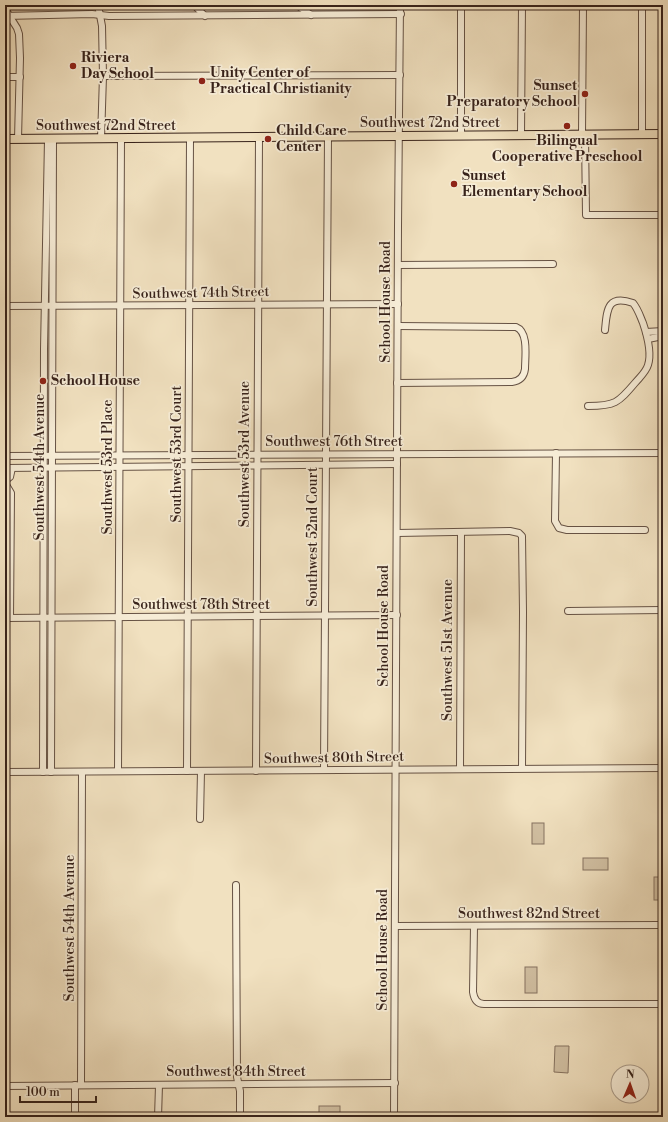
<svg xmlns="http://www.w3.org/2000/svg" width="668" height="1122" viewBox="0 0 668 1122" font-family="'Libre Bodoni',serif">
<rect width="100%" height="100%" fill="#f1e1c0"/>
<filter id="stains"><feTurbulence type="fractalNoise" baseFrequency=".005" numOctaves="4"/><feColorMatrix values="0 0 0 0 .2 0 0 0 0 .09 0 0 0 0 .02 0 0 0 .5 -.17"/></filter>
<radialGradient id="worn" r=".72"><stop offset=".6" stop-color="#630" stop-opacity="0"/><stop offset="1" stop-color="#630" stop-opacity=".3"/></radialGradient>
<!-- green -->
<g fill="#d2c1a4" stroke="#857260">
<path d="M7,5H93L88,11L14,14L11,12Z"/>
<rect x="532" y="823" width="12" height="21"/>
<rect x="583" y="858" width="25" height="12"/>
<rect x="654" y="877" width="9" height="23"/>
<rect x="525" y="967" width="12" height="26"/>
<path d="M555,1046H569L568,1073L554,1072Z"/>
<rect x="319" y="1106" width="21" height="11"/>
</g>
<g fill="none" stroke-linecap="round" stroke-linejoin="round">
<defs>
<g id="minor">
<path d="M98,5L102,26L103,76L101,139"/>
<path d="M194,5L205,16"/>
<path d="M297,5L311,15"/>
<path d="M5,9L17,28L19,34L20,58L18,139"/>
<path d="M5,16L92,14L109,16L401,14"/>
<path d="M103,76L400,75"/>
<path d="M5,77H20"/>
<path d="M642,134V5"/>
<path d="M461,135V5"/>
<path d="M521,135L522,5"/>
<path d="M582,135L583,5"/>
<path d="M585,135L586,215H663"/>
<path d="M398,265L553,264"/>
<path d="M5,306L398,304"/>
<path d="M646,332L663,331"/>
<path d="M648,339L663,336"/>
<path d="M397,383L512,382C520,381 524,377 525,369C525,357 529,332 516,327L398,326"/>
<path d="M588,406C615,406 618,403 635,383C640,377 646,372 648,365C652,353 647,335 643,323C640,316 638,309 633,303C607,294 607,310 605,330"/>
<path d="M556,453L555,521L559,528L567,530H645"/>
<path d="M5,456L663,453"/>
<path d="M5,468L397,464"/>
<path d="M5,481L10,477L12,468"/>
<path d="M5,483L11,493L10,618"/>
<path d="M397,533L510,531L519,533L522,536L523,612L522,768"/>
<path d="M568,611L663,610"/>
<path d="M5,618L397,615"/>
<path d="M460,769L461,532"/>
<path d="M324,770L328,137"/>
<path d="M118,771L121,138"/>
<path d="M187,771L190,138"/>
<path d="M256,771L259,137"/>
<path d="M5,772L663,768"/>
<path d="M43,772L44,349L48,139"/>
<path d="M51,772L53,139"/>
<path d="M200,819L201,771"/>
<path d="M236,885L237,1077L240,1091V1117"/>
<path d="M395,926L663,925"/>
<path d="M474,926L473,992C474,999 477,1004 484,1004H663"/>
<path d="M81,1085L82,772"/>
<path d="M5,1086L395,1083"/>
<path d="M75,1117V1085"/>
<path d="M158,1117L159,1085"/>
<path d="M394,1117L398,226L400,5"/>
</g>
<path id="major" d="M5,139L663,134"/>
</defs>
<!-- minor casing -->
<use href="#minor" stroke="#665244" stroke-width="8"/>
<!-- major casing -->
<use href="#major" stroke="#38231b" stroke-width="10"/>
<!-- minor -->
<use href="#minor" stroke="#f6ecd6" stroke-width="6"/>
<!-- major -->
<use href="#major" stroke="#f1e1c0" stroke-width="8"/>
</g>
<!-- markers -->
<g fill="#8f2418" stroke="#f6ecd6" stroke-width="1.5">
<circle cx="73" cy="66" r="4"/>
<circle cx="202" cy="81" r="4"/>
<circle cx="585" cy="94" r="4"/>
<circle cx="567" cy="126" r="4"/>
<circle cx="268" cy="139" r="4"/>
<circle cx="454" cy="184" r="4"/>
<circle cx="43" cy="381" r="4"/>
</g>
<g text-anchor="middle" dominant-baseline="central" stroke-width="3.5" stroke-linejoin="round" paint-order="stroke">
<!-- poi labels -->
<g font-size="14" font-weight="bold" fill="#38231b" stroke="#f6ecd6" text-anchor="start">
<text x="81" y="58">Riviera<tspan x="81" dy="16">Day School</tspan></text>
<text x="210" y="73">Unity Center of<tspan x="210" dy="16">Practical Christianity</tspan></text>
<text x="577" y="86" text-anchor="end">Sunset<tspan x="577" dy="16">Preparatory School</tspan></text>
<text x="276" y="131">Child Care<tspan x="276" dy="16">Center</tspan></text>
<text x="567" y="141" text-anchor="middle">Bilingual<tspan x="567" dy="16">Cooperative Preschool</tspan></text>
<text x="462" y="176">Sunset<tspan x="462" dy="16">Elementary School</tspan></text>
<text x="51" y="381">School House</text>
</g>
<!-- street labels -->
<g font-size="14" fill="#38231b" stroke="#f6ecd6">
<text x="430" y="123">Southwest 72nd Street</text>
<text x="106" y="126">Southwest 72nd Street</text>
<text transform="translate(201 293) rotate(-1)">Southwest 74th Street</text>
<text transform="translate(386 302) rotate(-90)">School House Road</text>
<text x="334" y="442">Southwest 76th Street</text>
<text transform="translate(177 454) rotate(-90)">Southwest 53rd Court</text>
<text transform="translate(245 454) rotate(-90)">Southwest 53rd Avenue</text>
<text transform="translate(40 467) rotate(-90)">Southwest 54th Avenue</text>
<text transform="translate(108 467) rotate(-90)">Southwest 53rd Place</text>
<text transform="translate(313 537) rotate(-90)">Southwest 52nd Court</text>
<text x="201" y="605">Southwest 78th Street</text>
<text transform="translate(384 626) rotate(-90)">School House Road</text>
<text transform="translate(448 650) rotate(-90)">Southwest 51st Avenue</text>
<text transform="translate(334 758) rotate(-1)">Southwest 80th Street</text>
<text x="529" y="914">Southwest 82nd Street</text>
<text transform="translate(70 928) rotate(-90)">Southwest 54th Avenue</text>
<text transform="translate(383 950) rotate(-90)">School House Road</text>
<text x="236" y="1072">Southwest 84th Street</text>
</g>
</g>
<!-- margin -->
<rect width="668" height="1122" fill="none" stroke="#f1e1c0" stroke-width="20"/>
<rect x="6" y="6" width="656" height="1110" fill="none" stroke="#38231b" stroke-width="2"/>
<rect x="10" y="10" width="648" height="1102" fill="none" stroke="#38231b"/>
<!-- north arrow -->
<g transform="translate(630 1084) rotate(2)"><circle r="19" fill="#f6ecd6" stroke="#aa9c8b"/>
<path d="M0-3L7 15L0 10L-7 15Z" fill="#8f2418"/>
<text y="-6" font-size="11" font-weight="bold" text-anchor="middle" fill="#38231b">N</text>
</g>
<!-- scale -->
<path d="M20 1096v6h76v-6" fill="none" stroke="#38231b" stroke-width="2"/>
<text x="26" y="1096" font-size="12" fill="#38231b" stroke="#f6ecd6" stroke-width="3" paint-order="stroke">100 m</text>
<rect width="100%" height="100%" filter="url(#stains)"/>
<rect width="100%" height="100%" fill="url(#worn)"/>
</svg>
